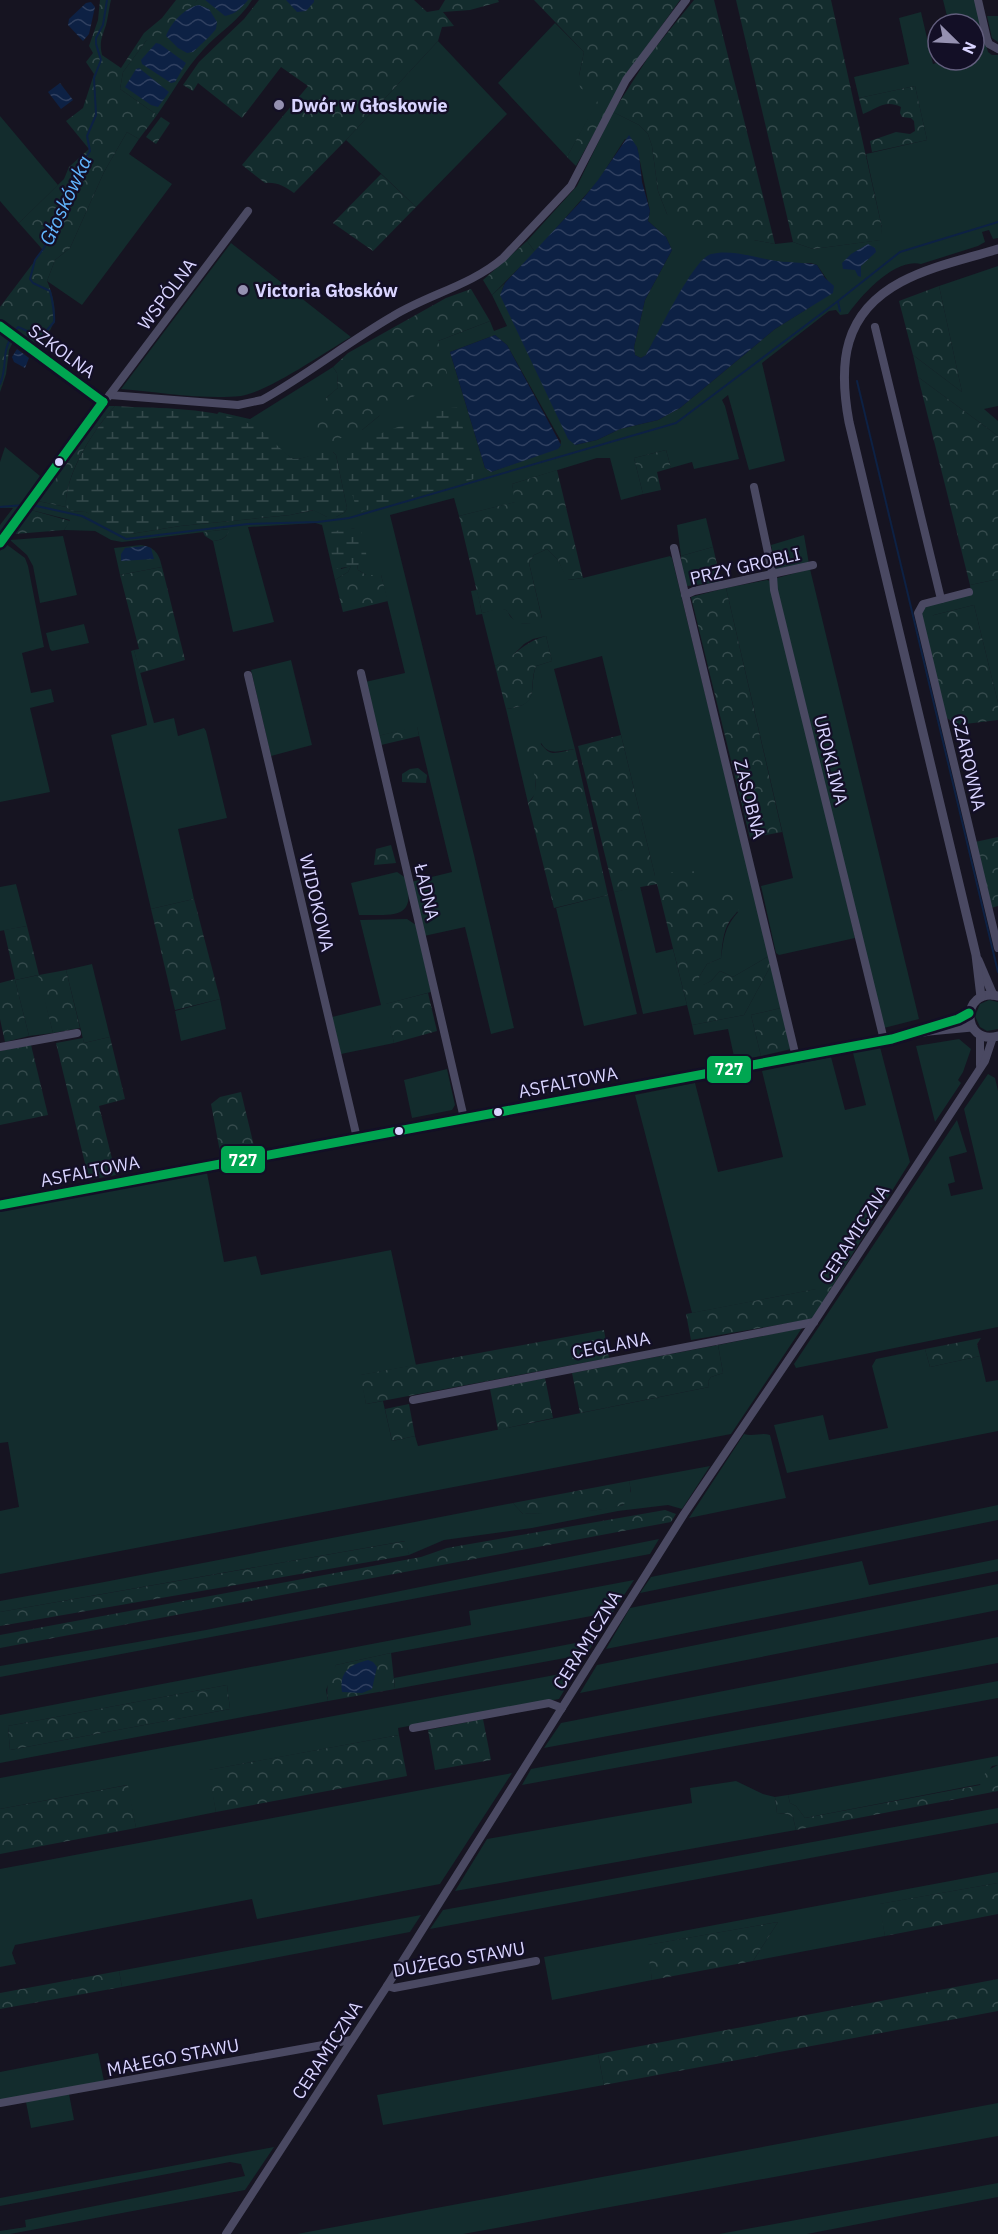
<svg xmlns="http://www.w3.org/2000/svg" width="998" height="2234" viewBox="0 0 998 2234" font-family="'IBM Plex Sans',sans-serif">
<defs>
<pattern id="forest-crowns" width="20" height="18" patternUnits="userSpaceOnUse" patternTransform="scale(1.5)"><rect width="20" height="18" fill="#132c2d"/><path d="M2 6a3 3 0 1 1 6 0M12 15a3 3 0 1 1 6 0" fill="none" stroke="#354a4c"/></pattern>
<pattern id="wetland-marsh" width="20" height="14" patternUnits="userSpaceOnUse" patternTransform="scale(1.5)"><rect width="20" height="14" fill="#132c2d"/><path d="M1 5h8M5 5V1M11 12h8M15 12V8" fill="none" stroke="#354a4c"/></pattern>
<pattern id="water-waves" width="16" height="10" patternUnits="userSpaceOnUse" patternTransform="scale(1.5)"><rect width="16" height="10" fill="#0d2144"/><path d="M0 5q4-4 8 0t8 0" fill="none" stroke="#304060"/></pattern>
</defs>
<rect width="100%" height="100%" fill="#161421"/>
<!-- green -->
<g fill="#132c2d" fill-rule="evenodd">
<path d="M197,0H252C240,20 218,33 203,50C185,69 172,94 157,115L120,89L123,72L146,41Z"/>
<path d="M943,0H975L988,52L992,55H998V238L993,239L989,230L982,232L985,242L978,246L921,264C894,258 862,295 848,314L840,315L836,310L829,311L762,363L785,461L749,470L728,395L722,400L725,406L739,459L694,469L692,462L671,468L666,450L634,458L643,494L621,500L610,458H597L512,484L516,502L459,516L454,498L390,515L474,855L514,1028L491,1034L465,927L424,936L411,882L452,872L417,727L378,736L365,682L405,673L381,575H366L358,570L357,564H365L355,528L343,531H335L341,569L351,566L348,572L335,580L322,525L315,523L248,527L274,622L233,632L213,541C222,540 227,538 229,529L122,542L111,540L95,531L64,530L70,520L31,510L38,501L66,507L71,511L86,512L130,534L180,526L290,515L314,510L327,517H336L345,512L347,508L336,455L333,452C319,451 308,459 293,459L239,421L216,415L219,412L250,419L333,367L337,373L338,388L326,398L362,430L379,416L438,341L490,321L494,331L507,326L492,295L505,283L502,290L575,445L597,440L620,429L658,420L680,408L775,329L810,307L828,281L817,265L811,263L791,264L729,253L690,276L646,355L641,358L635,355L634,347L645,300L672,250L666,237L648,221L650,211L637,147L625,139L598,181L535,252L527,241L577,186L613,112L639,125L648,134L652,146L658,191L667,214L754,240L775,244L793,242L813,249L880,240L882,228L866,154L927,140L915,86L859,98L854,77L909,64L899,18L921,12L933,64L947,60H974V24H949ZM495,335L507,345L561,441L560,447L491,472L485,468L450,352Z"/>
<path d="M987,16H998V42L992,38Z"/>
<path d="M555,23L584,52L579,76L600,98L567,157L498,83Z"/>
<path d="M438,41L507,114L416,207L346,140Z"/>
<path d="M0,116L58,185L19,223L0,201Z"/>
<path d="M127,132L139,139L129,154L172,184L82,305L47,281L55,260L70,248L104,172Z"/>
<path d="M231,243L351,337C325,352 268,392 241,396C205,400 157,392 121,389Z"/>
<path d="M998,266V406L984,409L998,421V436L918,377L913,355L962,392L939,286Z"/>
<path d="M5,447L40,476L0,534V525L13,508H0V462Z"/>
<path d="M706,518L713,547L681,556L677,525Z"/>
<path d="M804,535L809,564L778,570L776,569L771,545Z"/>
<path d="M63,536L77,595L40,603L33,566L27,555L10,540Z"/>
<path d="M6,544L25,558L28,566L44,647L22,653L31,693L51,689L54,702L30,708L50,792L0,802V551Z"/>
<path d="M141,545C155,547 159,554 162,567L120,575L114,548Z"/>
<path d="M547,549L558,560L568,580L583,578L670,556L672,558L769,956L733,977L720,971L711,981L702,986L699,977L707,964L721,958C724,938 724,928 738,912L709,895L655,876L602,656L554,669L575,749C561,750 549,757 541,743L535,778L536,793L528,803L506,709C542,705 528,687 536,666L552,661L546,636L533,639L524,644L509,659L495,666L482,614L476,615L471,591L477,590L482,613L500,608L506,610C509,612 509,616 512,618C521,627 533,624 542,618L529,563L534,555Z"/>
<path d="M810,569L919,1019L884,1028L775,580L777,578Z"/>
<path d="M998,579V703L974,605L934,615L923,625L920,613L924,606L971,594L970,585Z"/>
<path d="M767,580L770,581L855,938L779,955L776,953L761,886L793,878L726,588Z"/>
<path d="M84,624L89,643L52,651L50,649L46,633Z"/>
<path d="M134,650L154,723L174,718L178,736L204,728L206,731L227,818L178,829L194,899L151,909L111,735L147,725L131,651Z"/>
<path d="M291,660L312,745L271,756L251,670Z"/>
<path d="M397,872L406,878C417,922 392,914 359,915L351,883Z"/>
<path d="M16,884L27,926L0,931V887Z"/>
<path d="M640,886L656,953L673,949L687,1005L643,1014L614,892Z"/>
<path d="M608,895L637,1014L584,1026L556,908Z"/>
<path d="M407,919L416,925L431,992L386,1004L394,1043L341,1054L332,1017L381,1005L360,920Z"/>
<path d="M92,964L110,1037L84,1043L66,970Z"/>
<path d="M771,965L781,1008L751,1015L761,1056L735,1061L728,1029L694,1035L692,1025L744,1015Z"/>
<path d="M39,975L53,1033L29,1036L15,980Z"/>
<path d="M220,999L226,1029L181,1041L175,1011Z"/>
<path d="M989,1000L998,1002V1029L987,1031L980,1027L975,1016L980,1004Z"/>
<path d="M959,1039L971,1049L963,1072L958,1080L961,1083L935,1122L916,1046Z"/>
<path d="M880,1047L910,1162L870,1226L859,1221L817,1289L692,1313L635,1095L695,1083L718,1172L783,1157L762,1071L831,1057L845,1110L866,1105L853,1053Z"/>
<path d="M447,1069L455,1105L452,1110L412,1118L404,1080Z"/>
<path d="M988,1074L995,1078L998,1091V1327L796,1368L794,1364L957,1120L967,1152L949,1157L955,1182L948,1184L951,1196L983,1189L964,1109Z"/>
<path d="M207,1173L224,1262L256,1256L261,1275L391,1250L416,1365L361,1375L366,1404L383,1401L392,1441L415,1436L418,1446L709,1387L708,1381L711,1377L723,1373L718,1345L802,1328L731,1434L0,1574V1511L19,1507L8,1442L0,1443V1211Z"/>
<path d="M925,1349L930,1367L980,1356L986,1382L998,1380V1431L787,1473L774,1425L823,1415L829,1440L888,1428L872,1366L876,1359Z"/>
<path d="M744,1434C753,1437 762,1432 770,1435L786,1498L689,1518Z"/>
<path d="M710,1466L682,1509L668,1505L618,1511L532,1528L444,1540L409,1555L405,1541L0,1612V1601L99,1583L513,1503L523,1514L597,1510L623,1505L631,1491L629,1481Z"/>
<path d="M998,1505V1520L640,1593L651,1577Z"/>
<path d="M659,1539L650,1554L0,1677V1666L206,1630Z"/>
<path d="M998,1559V1571L606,1649L630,1608L862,1561L869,1585Z"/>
<path d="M634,1580L613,1612L391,1653L336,1665L326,1690L328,1701L0,1763V1715L471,1625L469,1611ZM227,1685L230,1709L10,1750L8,1726Z"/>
<path d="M998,1584V1610L580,1693L597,1665Z"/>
<path d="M998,1637V1663L544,1748L561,1723Z"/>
<path d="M596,1639L587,1654L395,1689L394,1678Z"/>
<path d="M576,1671L559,1699L398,1728L399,1735L209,1770L216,1812L136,1828L127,1785L0,1809V1778Z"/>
<path d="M998,1681V1698L522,1785L531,1769Z"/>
<path d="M998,1756V1765L992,1766L981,1784L805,1818L796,1806L790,1803L788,1795Z"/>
<path d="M512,1773L440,1884L257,1919L252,1899L15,1945L12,1953L16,1964L0,1967V1869Z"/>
<path d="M736,1781L763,1794L775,1797L777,1813L787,1814L793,1817L796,1830L455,1891L487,1839L692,1803L690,1788Z"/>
<path d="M998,1808V1823L430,1929L443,1910Z"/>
<path d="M998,1872V1883L880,1904L885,1936L753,1961L778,1922L648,1945L652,1980L552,2000L544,1957Z"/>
<path d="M421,1915L410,1932L122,1987L119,1971Z"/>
<path d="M98,2053L104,2081L0,2100V2072Z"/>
<path d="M598,2054L604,2085L383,2125L377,2095Z"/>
<path d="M69,2094L74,2120L31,2128L26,2102Z"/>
<path d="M998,2103V2136L463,2234H297Z"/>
<path d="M274,2147L245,2190L10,2234H0V2231L26,2227L25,2220L245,2176L241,2164L230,2162L0,2206V2198Z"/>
<path d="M998,2183V2197L807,2234H719Z"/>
</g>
<!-- forest -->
<g fill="url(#forest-crowns)">
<path d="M100,0H111C109,8 108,18 106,25C102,37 99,42 102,55L121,68L144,33L162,18L176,0H197L168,30L146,41L123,72L120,89L157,115L139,139L127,132L104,172L70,248L55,260L47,281C57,304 61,331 35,343L0,320V307L43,250L19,223L64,179L69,167L89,149L66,121L83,108L94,74L86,62L93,53L89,46L98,20Z"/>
<path d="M259,0H414L427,12L439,10L445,0H498L499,2L470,10L443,12L454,26L442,27L438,41L346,140L294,193C284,186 277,182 265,183L242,165L308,86L281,67L242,118L198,83L193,91L183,85L199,62L244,19Z"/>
<path d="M534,0H680L627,74L576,166L567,157L599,98L580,88L579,76L584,52Z"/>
<path d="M694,0H714L775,244L754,240L749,243L718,240L688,234L667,214L658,191L652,146L648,134L639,125L613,112L651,53Z"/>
<path d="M736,0H831L882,228L881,240L813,249L793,242Z"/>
<path d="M915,86L927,140L872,152L870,141L896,132L910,134L915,131L914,121L911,118L902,117L900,113L901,107C885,99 876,109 863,114L859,98Z"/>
<path d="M161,117L170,123L156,144L146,137Z"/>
<path d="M381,174L416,207L373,251L333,223Z"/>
<path d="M527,241L535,252L492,295L483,280Z"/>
<path d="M939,286L962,392L913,355L899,301Z"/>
<path d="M471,289L490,321L438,341L448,377L379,416L362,430L328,443L318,433C316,408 318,404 338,388L337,373L333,367L348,353L446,298Z"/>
<path d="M0,333L13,342L9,350L6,374L0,392Z"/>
<path d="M918,377L998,436V579L970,585Z"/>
<path d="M108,406H115C94,429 64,475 66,507L38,501Z"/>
<path d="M666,450L671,468L657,472L661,490L643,494L634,458Z"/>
<path d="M557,470L583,578L567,580L558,560L547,549L534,555L529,563L542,619C533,625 527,624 516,623L506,610L500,609L482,613L459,516L515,502L512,484Z"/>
<path d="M31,510L70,521L64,530L15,534Z"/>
<path d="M230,529C226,538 222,540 213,541L205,536L203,532Z"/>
<path d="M713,547L721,582L687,586L683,581L681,556Z"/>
<path d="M357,564L358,570L366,575H381L388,601L343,612L335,580L348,572L351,566Z"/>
<path d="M162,567L185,660L140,673L134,650L139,649L120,575Z"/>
<path d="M726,588L782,832L750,838L691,597Z"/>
<path d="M974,605L998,703V720L957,725L944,716L923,625L929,618L934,615Z"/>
<path d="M546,636L552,661L536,666C527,688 543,705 506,709L495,666C517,656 522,642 546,636Z"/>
<path d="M417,726L419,736L381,745L378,736Z"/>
<path d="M621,735L655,876L688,869L704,876L709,895L727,891L741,905C738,912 733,916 729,922C723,932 722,946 721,958L707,964L699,977L703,985L711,981L720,971L733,977L769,956L771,965L744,1015L692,1025L657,884L614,892L578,746Z"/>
<path d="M532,739C542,741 544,752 553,753C560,753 568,750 575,749L608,895L554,908L528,803C545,790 529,761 525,744Z"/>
<path d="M418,768L427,775L426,783L402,782V774L410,769Z"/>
<path d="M998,837V906L991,908L975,842Z"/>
<path d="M391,845L396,863L374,865L376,849Z"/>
<path d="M194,899L220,999L175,1010L151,909Z"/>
<path d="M27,926L39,975L66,970L80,1028L53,1033L38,975L15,980L29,1036L5,1042L0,1019V983L15,979L4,930Z"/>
<path d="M428,993L437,1031L394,1043L385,1004Z"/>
<path d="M781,1008L791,1049L761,1056L751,1015Z"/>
<path d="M110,1037L125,1099L99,1106L116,1175L89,1180L56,1043L83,1038L84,1043Z"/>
<path d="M31,1045L48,1115L0,1125V1051Z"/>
<path d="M241,1092L254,1146L220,1152L211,1104L220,1097Z"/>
<path d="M859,1220L870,1226L812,1319L691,1340L686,1314L816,1289Z"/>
<path d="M604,1330L609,1358L366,1404L360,1375Z"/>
<path d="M981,1338L977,1344L980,1356L930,1367L925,1349Z"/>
<path d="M718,1345L723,1373L711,1377L708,1381L709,1387L580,1413L572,1373Z"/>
<path d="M545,1378L553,1418L498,1430L490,1389Z"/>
<path d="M409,1404L415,1436L392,1441L385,1409Z"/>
<path d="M629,1481C631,1489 632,1497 625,1503C613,1513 542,1513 523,1514L513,1503Z"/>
<path d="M665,1510L676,1514L671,1522L0,1648V1635L421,1557L447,1548Z"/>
<path d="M406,1541L409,1555L0,1626V1612Z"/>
<path d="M391,1653L395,1689L328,1701C326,1687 328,1676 336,1665Z"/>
<path d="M227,1685L230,1709L10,1750L8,1726Z"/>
<path d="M483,1719L491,1760L435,1770L428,1730Z"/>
<path d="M399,1735L407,1776L216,1812L208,1770Z"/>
<path d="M998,1765V1791L796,1830L793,1817L787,1814L777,1813L775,1797L788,1795L790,1803L796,1806L805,1818L980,1785L986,1771Z"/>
<path d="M128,1785L136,1828L0,1854V1809Z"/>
<path d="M998,1883V1914L885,1936L879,1904Z"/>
<path d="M778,1922L753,1961L652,1980L647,1945Z"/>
<path d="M119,1971L122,1987L0,2009V1993Z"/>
<path d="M998,1979V2011L604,2085L598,2054Z"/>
</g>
<!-- wetland -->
<g fill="url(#wetland-marsh)">
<path d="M115,406C160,409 213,406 254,426C268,434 280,450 293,459C308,459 319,449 333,452L336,455L347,508L345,512L336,517H327L313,510L290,515L180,526L130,534L119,533L86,512L71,511L66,507C64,476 94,429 115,406Z"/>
<path d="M457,407L477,478L360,512L356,508C352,490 338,455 355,443L449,408Z"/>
<path d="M355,528H360C363,539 369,553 365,564L335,569L328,538L329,532Z"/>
</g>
<!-- water -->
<g fill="url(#water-waves)">
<path d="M205,0H248C241,8 236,14 225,16Z"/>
<path d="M286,0H314V2L306,11L297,12Z"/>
<path d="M86,3L91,2L95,7L89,34L83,41L68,25L69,19Z"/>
<path d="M199,5L209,9L217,22L216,29L210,36L193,52L187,53L178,48L166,36C171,22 186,7 199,5Z"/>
<path d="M156,43L160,44L186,63L175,82L171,83L142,64L141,60Z"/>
<path d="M139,68L169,92L158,107L151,105L125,87L136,69Z"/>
<path d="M60,83L73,100L61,109L48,92Z"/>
<path d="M629,135L637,147L639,155L642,182L650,211L648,221L666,237L672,250L645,300L634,347L635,355L641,358L646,355C657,336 693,259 711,254C730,249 753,257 771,260C785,263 807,262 817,265L825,278L834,286L833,293L775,329L680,408L658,420L620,429L597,440L575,445L568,439L500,295L505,283L582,200L598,180Z"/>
<path d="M868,244L875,248L876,252L861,266V277L858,276L855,270L843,269L842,263L851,254Z"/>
<path d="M495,335L507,345L561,445L558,449L491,472L485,468L450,352Z"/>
<path d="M17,349L29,358L25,368L14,362L12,357Z"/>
<path d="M146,546L151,548L154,559L121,561V554L125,548Z"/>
<path d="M368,1660L373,1662L377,1667L372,1689L362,1693L342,1692C339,1672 349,1665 368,1660Z"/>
</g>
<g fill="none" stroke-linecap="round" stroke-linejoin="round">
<!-- stream -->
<g stroke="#0d2144" stroke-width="2">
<path d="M838,302L840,311"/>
<path d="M14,333L18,327L41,337L54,322C55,315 52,298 50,291L33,283L30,279L35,260L44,248L60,205L70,196L76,187L82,171L81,165L90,151L87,136L96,115L94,78L101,60L96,44V38L103,25L107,0"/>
<path d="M857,381L998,972"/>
<path d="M0,384C8,366 1,354 11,338"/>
<path d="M32,505L82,516L126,539L248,524L318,522L349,518L676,423L838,301L900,252L998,222"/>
<path d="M0,507L24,505"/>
</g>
<!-- minor -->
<g stroke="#4a4962" stroke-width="8">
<path d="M978,0L987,39L989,44L998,49"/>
<path d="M875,327L941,599"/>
<path d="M110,395L238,405L262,400C307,375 348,342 393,316C429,294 470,286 503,258L571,186L626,80L686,0"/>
<path d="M108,397L248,211"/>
<path d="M754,487L773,576L774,590L884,1040"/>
<path d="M674,548L796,1057"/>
<path d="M969,592L923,604L918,613L998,948"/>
<path d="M685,595L694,591L813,565"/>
<path d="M361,673L464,1118"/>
<path d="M248,675L357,1138"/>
<path d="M0,1047L77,1033"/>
<path d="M980,1065V1035"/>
<path d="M413,1400L814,1322"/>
<path d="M413,1728L549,1703L562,1708"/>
<path d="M387,1986L394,1988L536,1961"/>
<path d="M0,2103L351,2040"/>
<path d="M226,2234L387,1986L684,1514L814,1322L985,1061L993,1037"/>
</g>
<!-- tertiary -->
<g stroke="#4a4962" stroke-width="9">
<path d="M0,326L103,402L0,543"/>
<path d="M978,960L993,995"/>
<path d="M998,996C960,987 961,1046 998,1036"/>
<path d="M981,997L976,955L849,422C838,363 843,313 901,282C931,266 966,259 998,249"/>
<path d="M931,1029C943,1022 958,1022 969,1013"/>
<path d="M0,1205L929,1031L972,1027"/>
</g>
<defs>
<g id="bus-1">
<path d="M0,326L103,402"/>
<path d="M0,543L103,402"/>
<path d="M0,1205L892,1039L958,1019L969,1013"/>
</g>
</defs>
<!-- bus-1 casing -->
<use href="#bus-1" stroke="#130f26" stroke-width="14"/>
<!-- bus-1 -->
<use href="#bus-1" stroke="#00a651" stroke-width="9"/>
</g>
<!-- markers -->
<g fill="#9591b1" stroke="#130f26" stroke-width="2">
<circle cx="279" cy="105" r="6"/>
<circle cx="243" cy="290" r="6"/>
</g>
<g fill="#d9d4ff" stroke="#130f26" stroke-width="2">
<circle cx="59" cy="462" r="5"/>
<circle cx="498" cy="1112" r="5"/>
<circle cx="399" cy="1131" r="5"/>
</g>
<g text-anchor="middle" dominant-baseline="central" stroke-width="4.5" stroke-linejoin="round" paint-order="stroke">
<!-- poi labels -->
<g font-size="18" font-weight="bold" fill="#d9d4ff" stroke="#130f26" text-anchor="start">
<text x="291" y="105">Dwór w Głoskowie</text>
<text x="255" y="290">Victoria Głosków</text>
</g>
<!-- street labels -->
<g font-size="18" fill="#d9d4ff" stroke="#130f26">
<text transform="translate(167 294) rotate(-53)">WSPÓLNA</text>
<text transform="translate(62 351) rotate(36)">SZKOLNA</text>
<text transform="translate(745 566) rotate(-13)">PRZY GROBLI</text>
<text transform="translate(831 760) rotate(76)">UROKLIWA</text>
<text transform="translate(969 763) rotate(77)">CZAROWNA</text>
<text transform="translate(750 799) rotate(76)">ZASOBNA</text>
<text transform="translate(427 892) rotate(77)">ŁADNA</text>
<text transform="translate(317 903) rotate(77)">WIDOKOWA</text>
<text transform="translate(568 1082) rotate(-11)">ASFALTOWA</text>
<text transform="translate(90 1171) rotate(-11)">ASFALTOWA</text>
<text transform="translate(854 1234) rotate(-57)">CERAMICZNA</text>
<text transform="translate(611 1345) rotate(-11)">CEGLANA</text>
<text transform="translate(587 1640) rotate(-58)">CERAMICZNA</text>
<text transform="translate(459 1959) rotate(-10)">DUŻEGO STAWU</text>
<text transform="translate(327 2050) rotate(-57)">CERAMICZNA</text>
<text transform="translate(173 2057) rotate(-11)">MAŁEGO STAWU</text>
</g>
<!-- water labels -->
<g font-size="20" font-style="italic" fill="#62b6ff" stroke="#130f26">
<text transform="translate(65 200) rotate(-65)">Głoskówka</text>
</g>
</g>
<g stroke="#130f26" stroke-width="2">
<rect x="706" y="1055" width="46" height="29" rx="6" fill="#00a651"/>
<rect x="220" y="1145" width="46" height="29" rx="6" fill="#00a651"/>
</g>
<g font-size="16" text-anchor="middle" font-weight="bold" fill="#fff">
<text x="729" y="1075">727</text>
<text x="243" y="1166">727</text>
</g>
<!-- north arrow -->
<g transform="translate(956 42) rotate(114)"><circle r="28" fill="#130f26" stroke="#625e7d" stroke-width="1.5"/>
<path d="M0-4.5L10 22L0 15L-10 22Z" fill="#9591b1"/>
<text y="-9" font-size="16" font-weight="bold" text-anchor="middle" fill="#d9d4ff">N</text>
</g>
</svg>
